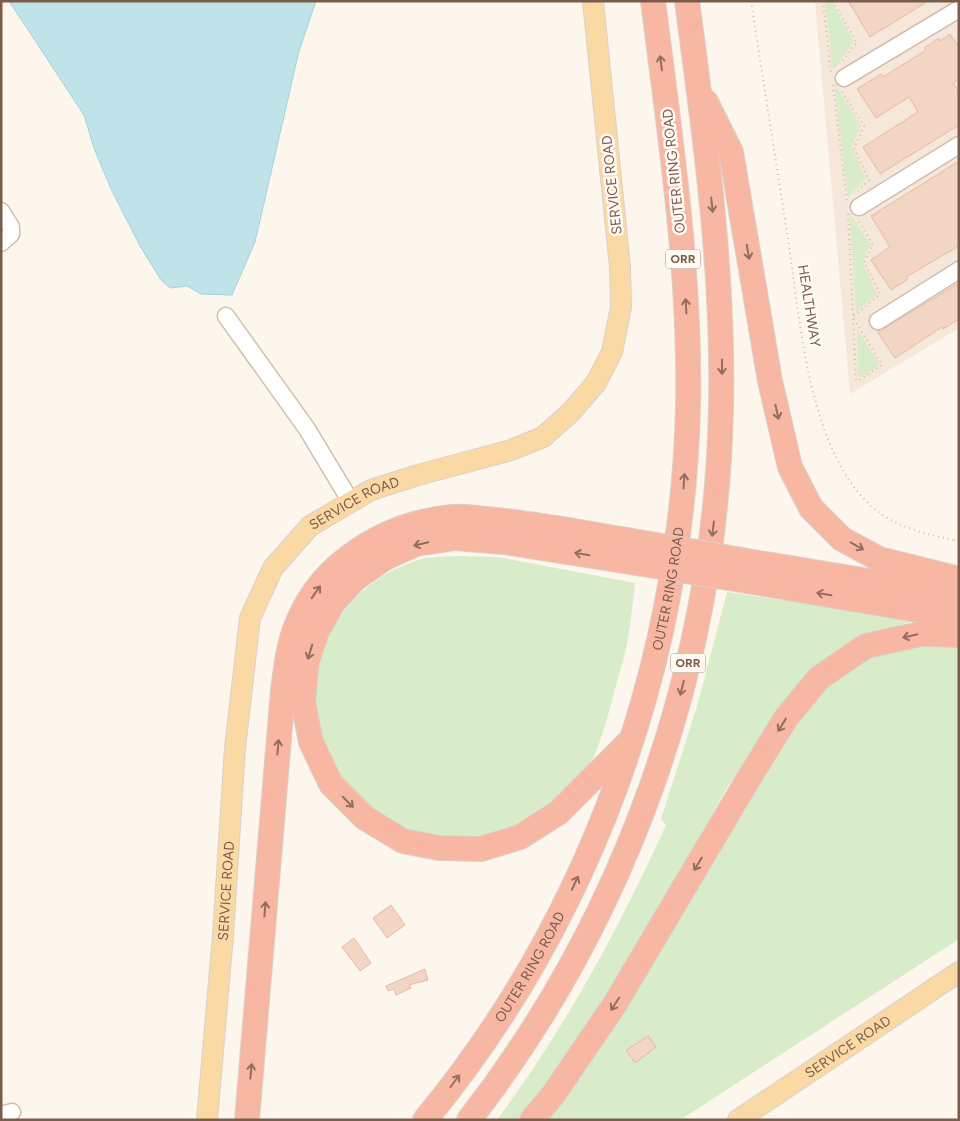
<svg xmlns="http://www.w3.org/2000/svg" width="960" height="1121" viewBox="0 0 960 1121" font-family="Figtree,sans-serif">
<rect width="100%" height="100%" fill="#fdf6ec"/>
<!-- residential -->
<path fill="#f5e8da" d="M815,1H959V328L850,394Z"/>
<!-- green -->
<g fill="#d8ecc9">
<path d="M825,1H835L833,6L854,41L833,70Z"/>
<path d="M834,83L861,126L851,147L866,179L848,197Z"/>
<path d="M849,211L870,245L862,263L877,294L856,312Z"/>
<path d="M857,329L878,361L877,367L861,377L858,375Z"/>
<path d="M461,556L498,557L635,583C633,601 631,620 628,639C624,661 616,683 611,705C604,728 598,755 583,775C548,821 508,837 451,837C438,836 420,835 408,831C357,812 314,756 312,702C310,680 323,645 334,626C353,593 385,570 421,559C433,556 448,557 461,556Z"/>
<path d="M727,592L915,620L844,646L811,671L786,700L726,789L656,916L556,1077L520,1120H497C565,1028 619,929 666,825L661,819L698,703Z"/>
<path d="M933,641L959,643V939L680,1120H544L636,991L773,753L827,684L856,663L892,648Z"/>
</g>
<!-- water -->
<path fill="#bfe3e8" stroke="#a5d3da" d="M9,1H316L299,51L255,242L232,295L201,294L187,286L170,288L161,280L140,246L111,189L94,148L84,115Z"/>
<!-- building -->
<g fill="#f3d5c3" stroke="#e6bba3">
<path d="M848,1H928L870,37Z"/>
<path d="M950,34L959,47V79L953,83L959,92V125L880,174L863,147L918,112L909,97L876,118L857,89L881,74L883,77L926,50L924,48L939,38L940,41Z"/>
<path d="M959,161V246L906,277L908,279L891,290L871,260L890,247L871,216Z"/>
<path d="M959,283V319L943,329L942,327L895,358L877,331L883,329Z"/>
<path d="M391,905L405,925L387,938L373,918Z"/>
<path d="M354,938L371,963L360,971L342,947Z"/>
<path d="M425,969L428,980L409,985L411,988L396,995L394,989L388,991L386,986Z"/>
<path d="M648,1036L656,1047L635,1063L626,1050Z"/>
</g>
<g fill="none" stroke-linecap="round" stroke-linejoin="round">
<defs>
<g id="minor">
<path d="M844,78L959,9"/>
<path d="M859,207L959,145"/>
<path d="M1,211L11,227V234L1,243"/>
<path d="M226,316L307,429L351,502"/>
<path d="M878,321L959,270"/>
<path d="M1,1115L12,1112"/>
</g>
<g id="major">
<path id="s1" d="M207,1120L223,935L235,748L250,618L273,568L310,526L371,490L418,475L511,450L543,437L571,412L596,383L612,352L621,307L620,267L593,1"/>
<path id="s2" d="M738,1120L959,972"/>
</g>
<g id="highway">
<path d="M706,102L731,152L770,381L790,467L811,508L842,539L879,559L959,579"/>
<path d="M630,562L504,542L455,538L416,544L385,558L356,578L333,603L317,631L307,661L303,702L311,742L331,784L365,818L403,841L439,848L481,849L520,837L558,813L630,741"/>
<path d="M753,562L959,596"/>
<path d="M747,581L959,617"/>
<path d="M247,1120L283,690C286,668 288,645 297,624C322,561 388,523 452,517C463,516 475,518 486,519C535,523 584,533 633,541"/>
<path id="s3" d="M425,1120C590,920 681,667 688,409C691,273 670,136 653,1"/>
<path d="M469,1120C627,917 716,665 721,408C724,271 705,136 687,1"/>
<path d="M532,1120L553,1095L615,1004L746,783L786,718L819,678L866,646L920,634L959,635"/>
</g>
</defs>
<!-- minor casing -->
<use href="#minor" stroke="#d1beb0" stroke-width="19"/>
<!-- major casing -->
<use href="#major" stroke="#dad1cd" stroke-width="22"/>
<!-- highway casing -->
<use href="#highway" stroke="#dad1cd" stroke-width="26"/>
<!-- path -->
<g stroke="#d9b8a5" stroke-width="2" stroke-dasharray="1 4" stroke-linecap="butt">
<path d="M751,1C763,79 775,156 787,233C800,315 806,436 864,499C888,526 924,534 959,541"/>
<path d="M823,1L831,73"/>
<path d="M837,1L835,6L857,42L840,64"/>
<path d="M833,85L847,202"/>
<path d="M842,92L864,126L854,148L869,180L858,191"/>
<path d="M848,214L856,379L858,381L882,365L853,317"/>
<path d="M854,316L880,294L864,262L873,245L858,220"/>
</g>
<!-- minor -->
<use href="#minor" stroke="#fff" stroke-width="16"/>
<!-- major -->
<use href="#major" stroke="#fbd9a5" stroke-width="20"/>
<!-- highway -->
<use href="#highway" stroke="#f7b7a3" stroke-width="24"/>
<defs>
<g id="highway-bridge">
<path d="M633,541L753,562"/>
<path d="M630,562L747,581"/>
</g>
</defs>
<!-- highway-bridge casing -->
<use href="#highway-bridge" stroke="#dad1cd" stroke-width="26" stroke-linecap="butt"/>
<!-- highway-bridge -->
<use href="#highway-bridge" stroke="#f7b7a3" stroke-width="24"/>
</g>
<!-- one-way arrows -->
<defs><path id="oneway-shaft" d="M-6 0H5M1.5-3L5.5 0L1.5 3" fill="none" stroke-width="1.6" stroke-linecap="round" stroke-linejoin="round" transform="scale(1.25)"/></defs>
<g stroke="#936e5e">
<use href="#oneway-shaft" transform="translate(661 63) rotate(-97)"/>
<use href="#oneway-shaft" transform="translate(712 205) rotate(84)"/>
<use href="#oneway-shaft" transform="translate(748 252) rotate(80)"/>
<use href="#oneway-shaft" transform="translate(686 306) rotate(-93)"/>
<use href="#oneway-shaft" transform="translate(722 367) rotate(90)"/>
<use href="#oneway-shaft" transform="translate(777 412) rotate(77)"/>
<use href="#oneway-shaft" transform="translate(684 481) rotate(-86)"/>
<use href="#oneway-shaft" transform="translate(713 529) rotate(97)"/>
<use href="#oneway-shaft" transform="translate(421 544) rotate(167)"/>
<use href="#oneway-shaft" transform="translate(857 546) rotate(29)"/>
<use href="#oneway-shaft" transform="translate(582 554) rotate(-171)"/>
<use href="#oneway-shaft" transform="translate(316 592) rotate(-55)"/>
<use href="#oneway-shaft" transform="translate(824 594) rotate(-170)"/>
<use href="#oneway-shaft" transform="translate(910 636) rotate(167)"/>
<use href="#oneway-shaft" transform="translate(310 652) rotate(107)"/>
<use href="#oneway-shaft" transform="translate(682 688) rotate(104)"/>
<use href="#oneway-shaft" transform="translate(782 725) rotate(122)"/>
<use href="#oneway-shaft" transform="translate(278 747) rotate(-85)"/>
<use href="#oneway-shaft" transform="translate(348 802) rotate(45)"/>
<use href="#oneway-shaft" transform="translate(698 864) rotate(121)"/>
<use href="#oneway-shaft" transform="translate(575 883) rotate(-65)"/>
<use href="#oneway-shaft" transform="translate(265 909) rotate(-85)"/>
<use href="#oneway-shaft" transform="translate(615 1004) rotate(123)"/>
<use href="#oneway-shaft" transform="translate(251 1071) rotate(-85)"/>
<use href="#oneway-shaft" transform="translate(455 1081) rotate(-53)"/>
</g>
<g text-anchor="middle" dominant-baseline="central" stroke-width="5" stroke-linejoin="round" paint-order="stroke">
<!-- shield labels -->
<g fill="#fffaf3" stroke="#a28b7f" stroke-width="1">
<rect x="665.5" y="249.5" width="35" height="19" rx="4"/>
<rect x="670.5" y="653.5" width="35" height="19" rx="4"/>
</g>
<g font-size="12" font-weight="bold" fill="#7a5c4d">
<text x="683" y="259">ORR</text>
<text x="688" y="663">ORR</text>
</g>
<!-- street labels -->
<g font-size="14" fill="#7a5c4d" stroke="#fffaf3">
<text transform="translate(674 171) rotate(-96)">OUTER RING ROAD</text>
<text transform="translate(612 185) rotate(-96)">SERVICE ROAD</text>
<text transform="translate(809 306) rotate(81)">HEALTHWAY</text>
<text stroke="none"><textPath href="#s1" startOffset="665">SERVICE ROAD</textPath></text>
<text stroke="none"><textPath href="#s3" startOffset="591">OUTER RING ROAD</textPath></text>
<text stroke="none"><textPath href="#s1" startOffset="230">SERVICE ROAD</textPath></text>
<text stroke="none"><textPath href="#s3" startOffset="186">OUTER RING ROAD</textPath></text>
<text stroke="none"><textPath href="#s2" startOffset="132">SERVICE ROAD</textPath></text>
</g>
</g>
<!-- border -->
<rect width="960" height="1121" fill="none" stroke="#7a5c4d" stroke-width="5"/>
</svg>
